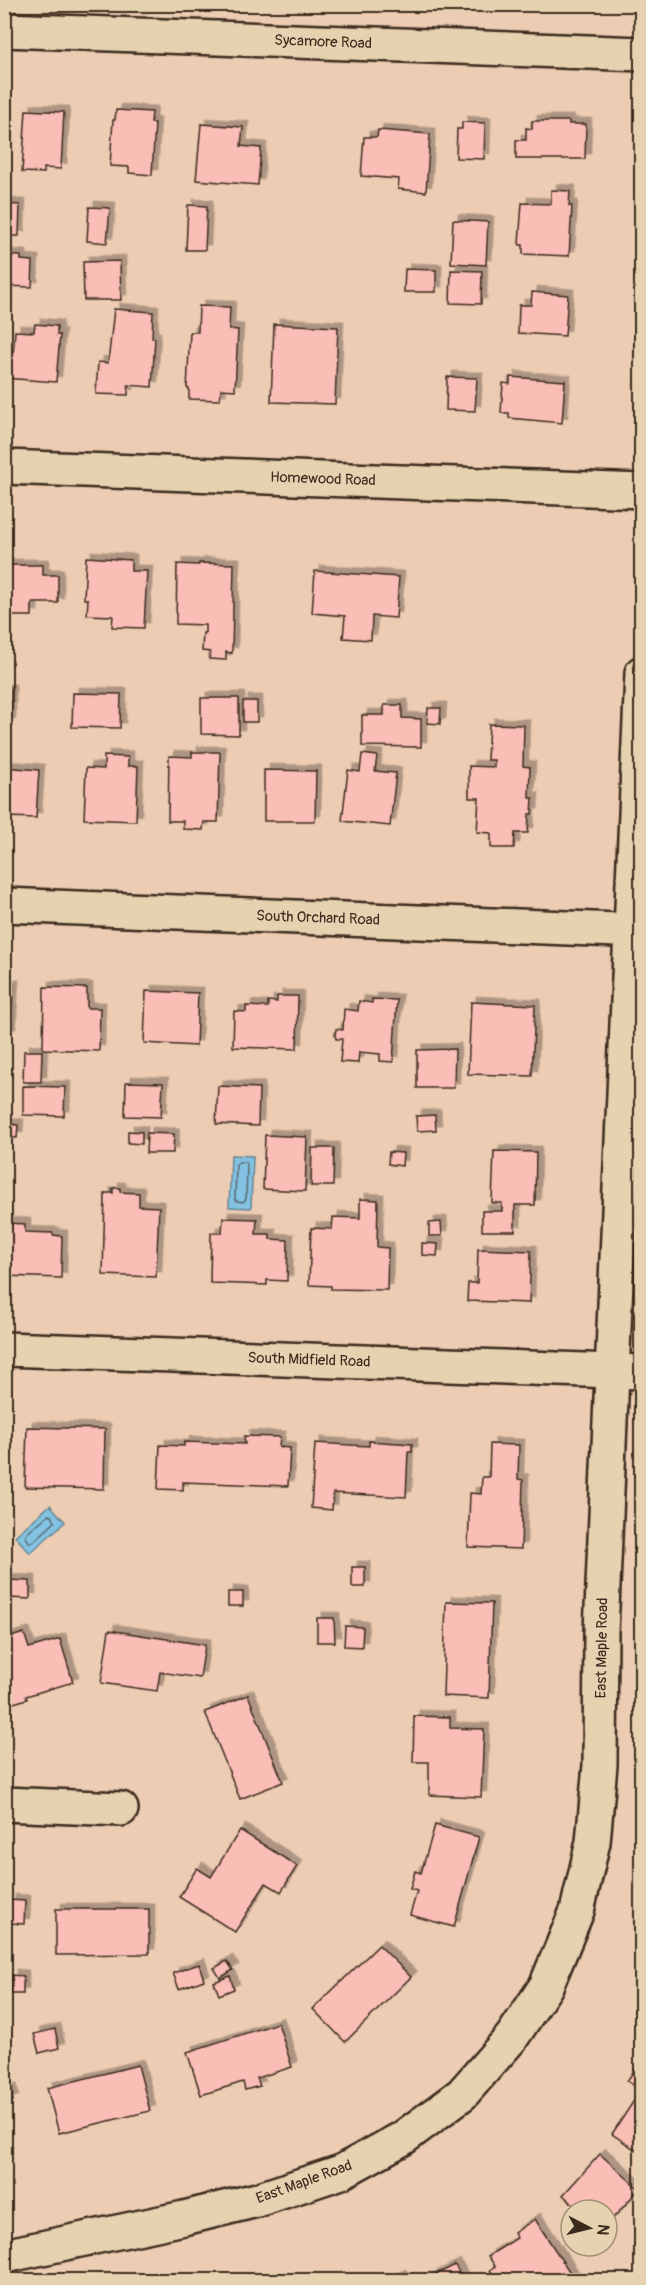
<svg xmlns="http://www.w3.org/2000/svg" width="646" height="2285" viewBox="0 0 646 2285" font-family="Pangolin,sans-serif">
<defs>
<filter id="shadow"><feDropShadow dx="5.5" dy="-5.5" stdDeviation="0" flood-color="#0004"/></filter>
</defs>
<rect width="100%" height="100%" fill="#ecccb2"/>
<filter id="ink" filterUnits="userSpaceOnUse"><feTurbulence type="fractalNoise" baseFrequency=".0167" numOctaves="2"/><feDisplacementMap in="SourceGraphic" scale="12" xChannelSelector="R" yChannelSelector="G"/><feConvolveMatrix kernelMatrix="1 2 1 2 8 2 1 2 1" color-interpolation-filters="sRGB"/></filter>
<g filter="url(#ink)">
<!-- water -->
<g fill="#83c2e3" stroke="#668594" stroke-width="1.5">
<path d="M231,1155L253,1156L251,1208L229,1207Z"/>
<path d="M50,1505L65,1522L30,1553L15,1536Z"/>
</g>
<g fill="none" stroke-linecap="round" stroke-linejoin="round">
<!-- shore -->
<g stroke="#58676d" stroke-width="1.5">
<path d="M239,1162H245L247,1165L246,1199L243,1202L237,1201L235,1199L236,1164Z"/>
<path d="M48,1515L52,1516L55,1522L33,1542H29L25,1535Z"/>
</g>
</g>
<!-- building -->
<g fill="#fabeb7" stroke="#3b2a1e" stroke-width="1.5" filter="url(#shadow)">
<path d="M26,110L64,112L61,169L44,168V173L22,172Z"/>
<path d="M116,110L152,112L151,123H155L152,175L129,173V167L110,166L113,120H115Z"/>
<path d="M532,121H569V124H586L585,159H516V140H526V128L532,129Z"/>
<path d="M462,122L485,123L484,159L456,158L457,129H462Z"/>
<path d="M201,124L243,127L241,146L261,148L258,185L196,180Z"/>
<path d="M378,130L430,134L426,192L398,189L399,179L361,176L364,137H377Z"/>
<path d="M551,190L570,191L569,206H572L569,256L523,254V245H520L519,243L522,203L551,204Z"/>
<path d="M4,204L20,205L19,236H4Z"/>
<path d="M188,205L207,206L205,250H186Z"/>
<path d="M89,207L110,208L107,243L87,241Z"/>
<path d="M453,220L488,222L486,265L451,263Z"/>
<path d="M4,255L21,256V260L33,261L32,287L4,286Z"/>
<path d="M120,261L121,300H84L83,262Z"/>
<path d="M405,269L436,270V292H404Z"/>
<path d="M451,270L482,271L481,304L450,303Z"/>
<path d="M532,292L568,295L565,336L518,333L519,305H531Z"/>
<path d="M199,306L230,307L229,329L238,330L235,390L221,389L220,400L189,399V389L187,388L190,332H198Z"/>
<path d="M114,309L153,312L152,338H155L152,387L128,385V395L96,394L98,362L108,363Z"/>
<path d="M35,324L57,326V335H60L56,382L4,378V356H13L15,331L34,332Z"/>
<path d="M274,324L338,327L335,404L271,402Z"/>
<path d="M447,377L477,378L475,411L446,410Z"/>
<path d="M510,377L565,381L562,423L509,418V413H501L503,383L510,384Z"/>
<path d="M86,557L131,560V571H147L144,628L112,627L113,616L87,615L88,599H84Z"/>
<path d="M199,563L234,564L232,653L226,652V660L209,659L210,652L202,651L203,633H205V625L176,624L177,564L199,565Z"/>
<path d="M4,565H43V575H58V603H32V616H4Z"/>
<path d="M315,571L399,577L396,618L372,616L371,640L343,638L345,616L312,613Z"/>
<rect x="4" y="690" width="6" height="34"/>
<path d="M73,693L121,694L120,728L72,727Z"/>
<path d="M201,698H239V735L201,734Z"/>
<rect x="243" y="701" width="14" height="21"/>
<path d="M384,705H402V718L421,719V747L362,746V715H384Z"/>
<path d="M428,708H441L440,724L427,723Z"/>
<path d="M489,724L524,725L523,766L530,767L529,798H533L532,814H529L528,833H515L514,848H491V833L477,832L479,798H469V766L494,767V760H487Z"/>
<path d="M192,752H220L218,822H204L203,830L183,829V821H168L169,756L192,757Z"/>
<path d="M362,754L377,756L375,771L396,773L390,826L342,821L348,770L360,772Z"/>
<path d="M104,756L128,757V766H138L136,821L84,819L86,768L104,769Z"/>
<path d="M4,767L39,770L36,818L7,817L8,811L4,810Z"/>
<path d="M264,770L316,771L315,821H264Z"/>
<path d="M4,986H13L10,1034L4,1033Z"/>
<path d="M44,987L87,988V1008H100L99,1051L43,1049Z"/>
<path d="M146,991L198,993L196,1046L144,1043Z"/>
<path d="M277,996H298L297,1049L233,1047L234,1011L246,1012V1006L268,1007V1001L277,1002Z"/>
<path d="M372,999L397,1000L393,1062L380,1061V1054L359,1052L358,1063L340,1062L342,1039H336L335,1035L336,1029L343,1030L344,1009L358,1011L359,1001L372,1003Z"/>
<path d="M471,1002L535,1005L532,1076L468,1074Z"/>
<path d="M455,1049L454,1088H417V1050Z"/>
<path d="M24,1051H42L41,1082H23Z"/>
<path d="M126,1082L163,1083L161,1117L125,1116Z"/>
<path d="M23,1086L65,1087L64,1116L23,1115Z"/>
<path d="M218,1086L259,1088L258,1126L216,1124Z"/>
<path d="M435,1115L436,1130L417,1131L416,1116Z"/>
<path d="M5,1124L18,1125L17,1138L4,1137Z"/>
<path d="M128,1131L142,1132V1144L128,1143Z"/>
<path d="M147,1133L174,1134L173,1153H146Z"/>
<path d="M265,1135L307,1137L305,1191L263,1189Z"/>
<path d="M312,1148H334L333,1186H311Z"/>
<path d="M494,1151L536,1152L535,1205H515V1231H482V1211H502V1203H492Z"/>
<path d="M389,1152L403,1153L402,1166L388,1164Z"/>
<path d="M113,1188H120V1192L139,1193V1206L159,1207L156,1277L103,1275L105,1193H113Z"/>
<path d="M360,1199L378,1200L377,1247L388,1248L387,1290L331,1289V1286L309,1285L311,1228L332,1229L333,1217L360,1218Z"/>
<path d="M223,1218L257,1219L256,1234H270V1239L288,1240L287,1281L267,1280V1285L210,1283L211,1233H222Z"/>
<path d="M441,1222L442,1236H429V1223Z"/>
<path d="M7,1223L25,1224V1232L53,1233V1235L62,1236L61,1278L5,1276Z"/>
<path d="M422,1243L438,1244L437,1256L422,1255Z"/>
<path d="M478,1249L531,1251L529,1303L467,1301L468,1283H477Z"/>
<path d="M27,1427L105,1429L104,1489L25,1487Z"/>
<path d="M244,1436L280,1437L279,1447L290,1448L288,1486L183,1482V1490L158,1489L160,1445L184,1446V1442L245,1444Z"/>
<path d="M369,1441L412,1444V1452H408L406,1497L333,1493L332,1510L311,1508L315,1443L369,1446Z"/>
<path d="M490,1444L519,1445L518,1479L523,1480L521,1549L468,1547L470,1493L481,1494L482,1477H489Z"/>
<rect x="352" y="1567" width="13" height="20"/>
<path d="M8,1580L30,1581V1599L8,1598Z"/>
<rect x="228" y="1592" width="15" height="14"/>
<path d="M446,1602L492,1603L489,1698L443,1696Z"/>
<path d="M317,1618H334L335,1642H317Z"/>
<path d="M345,1626L363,1627L362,1647L344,1646Z"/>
<path d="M109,1630L205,1645L200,1678L160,1672L157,1691L101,1683Z"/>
<path d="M24,1633L29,1648L60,1639L73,1682L26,1696L27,1699L4,1706V1639Z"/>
<path d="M248,1695L283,1782L240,1799L205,1712Z"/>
<path d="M414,1716L450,1717V1728L484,1729L481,1797L429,1795V1762H413Z"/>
<path d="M435,1825L479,1837L454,1927L410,1915L417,1891L410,1889L415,1871L421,1873Z"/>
<path d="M240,1830L297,1866L281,1892L266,1883L235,1932L179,1897L197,1868L211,1877Z"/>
<path d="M10,1900L25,1901L24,1924L10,1923Z"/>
<path d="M56,1909H149V1954L56,1955Z"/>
<path d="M379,1945L411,1977L345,2042L313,2009Z"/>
<path d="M227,1961L233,1970L220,1978L214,1968Z"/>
<path d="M199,1964L204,1980L179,1989L173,1973Z"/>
<path d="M11,1975L23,1976V1994H11Z"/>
<path d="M230,1976L234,1989L219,1995L214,1982Z"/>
<path d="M278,2023L292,2067L257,2078L260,2086L245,2090L243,2082L201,2095L187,2052Z"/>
<path d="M55,2029L59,2048L39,2053L34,2034Z"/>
<path d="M642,2059V2154L612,2134L641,2090L627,2081Z"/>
<path d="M138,2065L150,2111L59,2133L47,2088Z"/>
<path d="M11,2089L13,2101L4,2103V2090Z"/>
<path d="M600,2154L639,2189L607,2225V2210H580L563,2195Z"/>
<path d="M535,2219L544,2233L575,2280H497L490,2270L495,2266L488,2256L517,2238L514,2233Z"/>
<path d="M455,2265L463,2280H425Z"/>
<path d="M400,2275L404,2280H390Z"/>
</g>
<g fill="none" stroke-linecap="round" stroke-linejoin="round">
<defs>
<g id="minor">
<path d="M4,30L642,54"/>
<path d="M4,467L642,491"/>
<path d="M4,905L642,931"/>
<path d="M4,1349L642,1372"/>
<path d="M4,1804L121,1809"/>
</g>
<path id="major" d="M4,2256L184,2218L257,2200L341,2172L403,2138L462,2094L512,2037L546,1986L577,1911L593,1842L600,1765L601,1632L642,673"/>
</defs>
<!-- minor casing -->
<use href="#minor" stroke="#3b2a1e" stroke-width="38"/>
<!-- major casing -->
<use href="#major" stroke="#3b2a1e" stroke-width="38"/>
<!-- minor -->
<use href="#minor" stroke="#e6d2b0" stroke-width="33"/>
<!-- major -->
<use href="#major" stroke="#e6d2b0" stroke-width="33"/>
</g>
</g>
<g text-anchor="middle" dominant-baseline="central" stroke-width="5" stroke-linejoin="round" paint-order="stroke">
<!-- street labels -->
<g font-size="15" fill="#3b2a1e" stroke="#e6d2b0">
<text transform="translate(323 42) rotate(2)">Sycamore Road</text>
<text transform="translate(323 479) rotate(2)">Homewood Road</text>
<text transform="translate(318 918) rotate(2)">South Orchard Road</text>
<text transform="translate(309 1360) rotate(2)">South Midfield Road</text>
<text transform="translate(602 1648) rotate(-89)">East Maple Road</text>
<text transform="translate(304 2182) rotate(-20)">East Maple Road</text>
</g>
</g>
<!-- margin -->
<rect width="646" height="2285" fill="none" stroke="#e6d2b0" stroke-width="24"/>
<rect x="12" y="12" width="622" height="2261" fill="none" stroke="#3b2a1e" stroke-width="2" filter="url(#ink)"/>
<!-- north arrow -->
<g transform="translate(589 2228) rotate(97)"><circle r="28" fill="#e6d2b0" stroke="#a28f76" stroke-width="1.5"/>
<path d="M0-4.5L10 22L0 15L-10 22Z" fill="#3b2a1e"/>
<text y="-9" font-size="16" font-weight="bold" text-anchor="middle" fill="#3b2a1e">N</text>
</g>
</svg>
